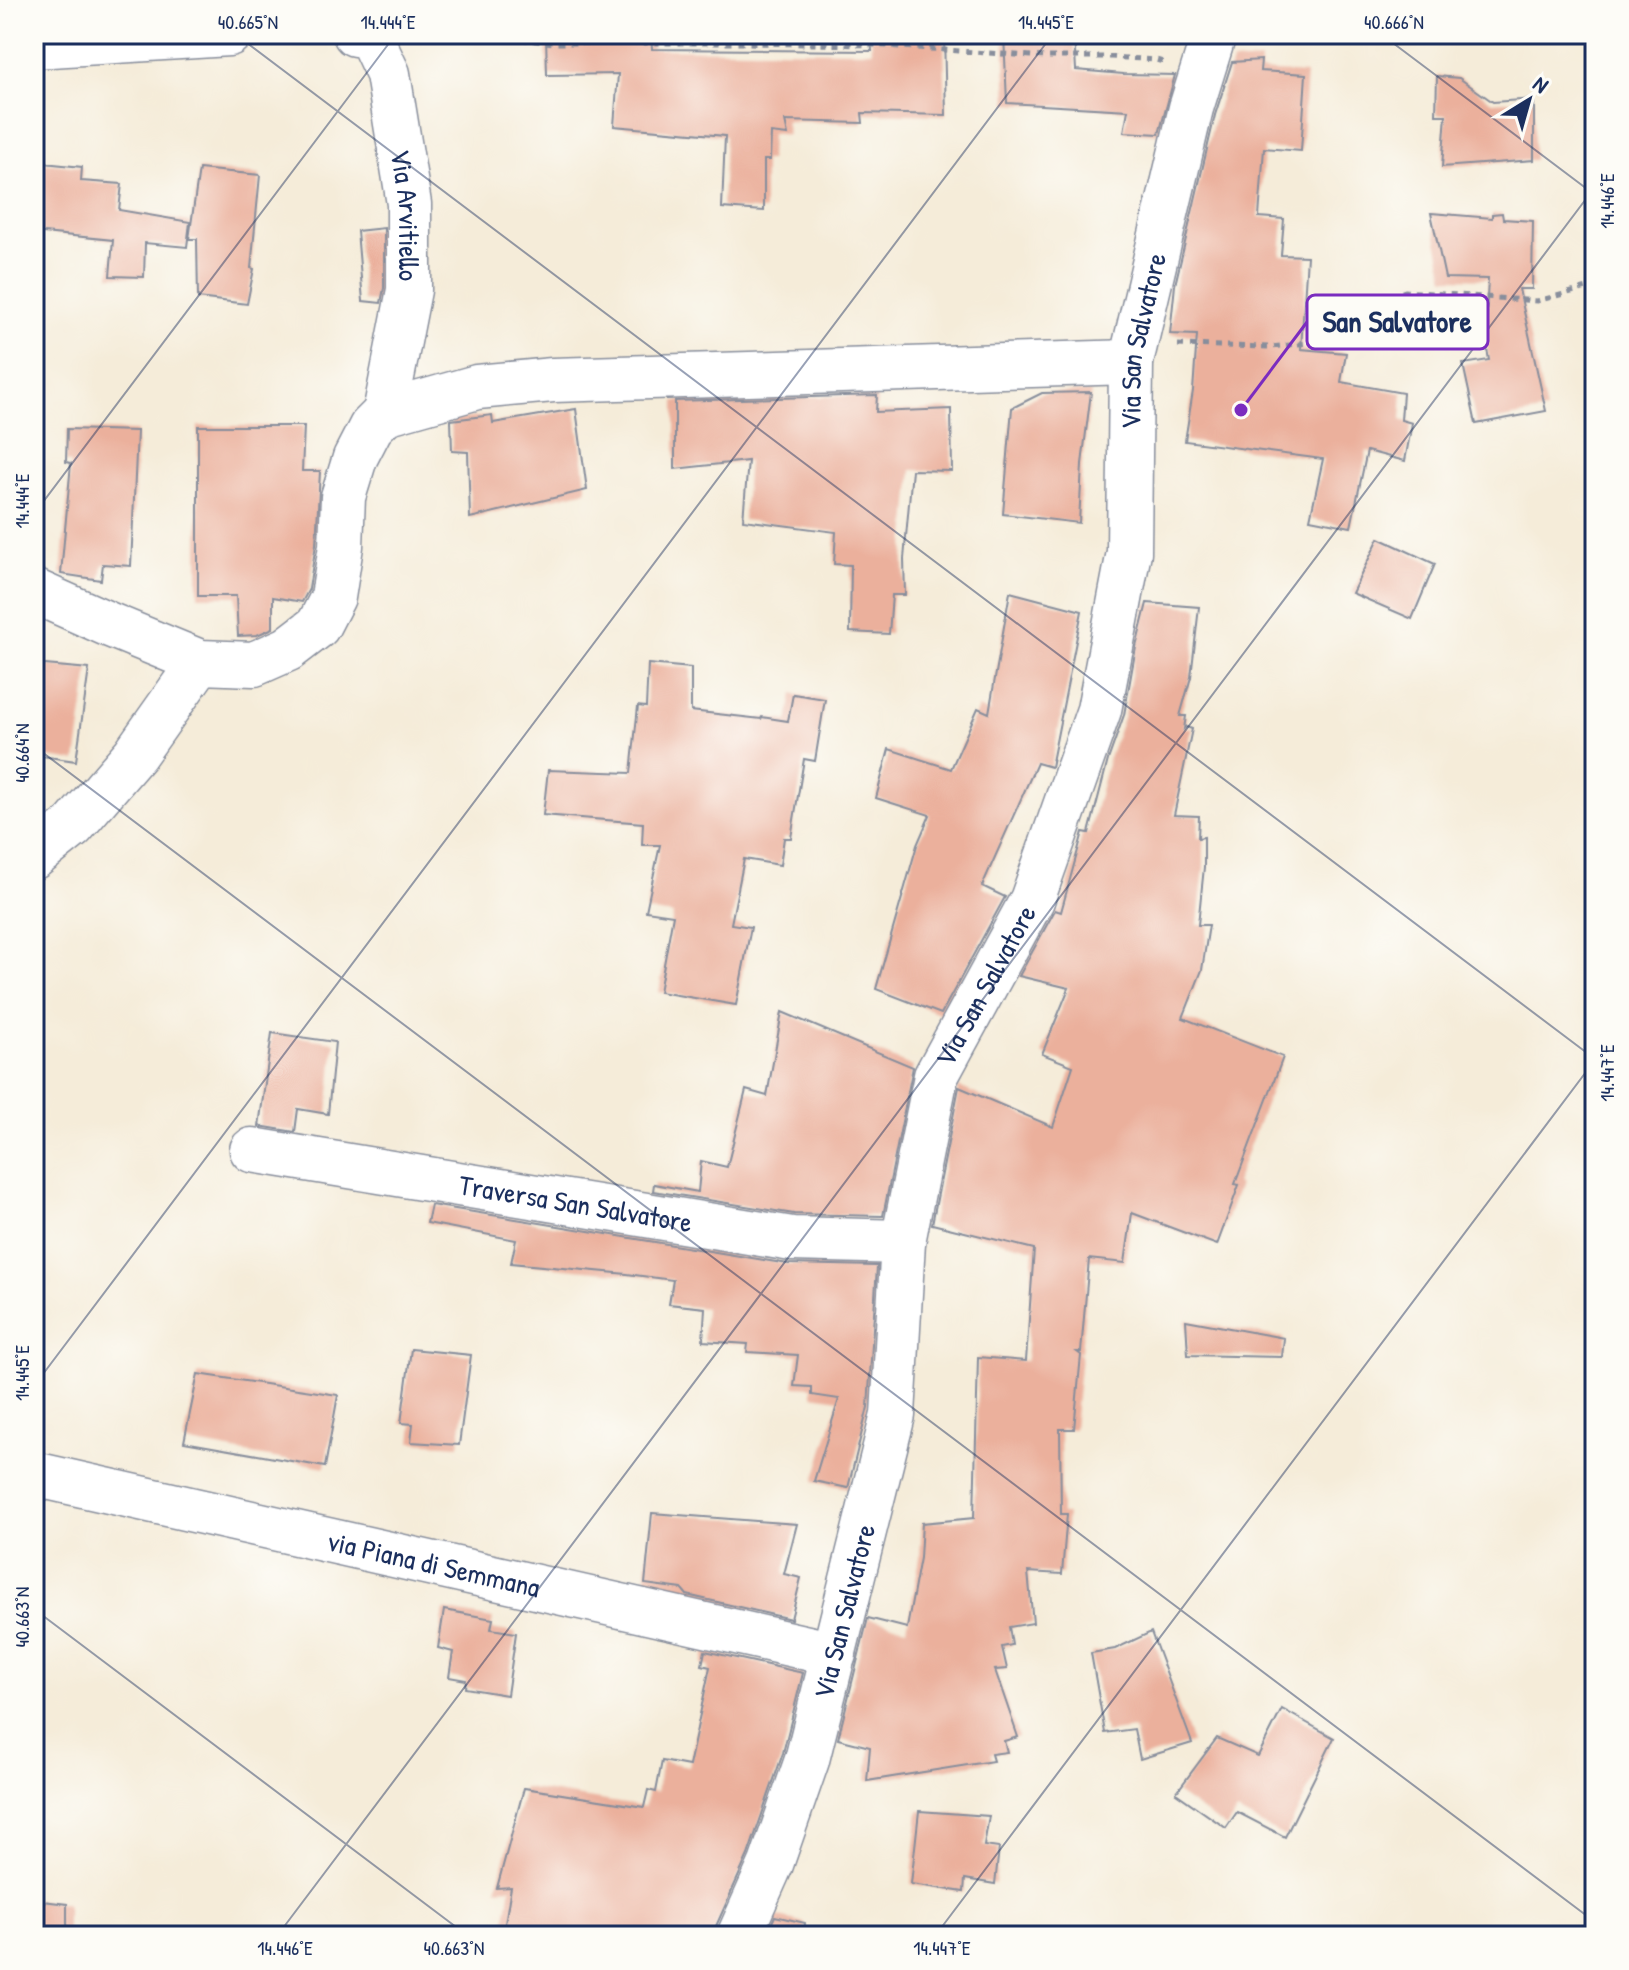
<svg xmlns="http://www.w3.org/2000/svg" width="1629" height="1970" viewBox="0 0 1629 1970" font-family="'Patrick Hand',sans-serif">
<rect width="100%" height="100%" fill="#fdfcf7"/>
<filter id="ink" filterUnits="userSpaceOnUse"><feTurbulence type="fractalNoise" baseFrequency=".0125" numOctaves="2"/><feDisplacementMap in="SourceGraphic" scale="16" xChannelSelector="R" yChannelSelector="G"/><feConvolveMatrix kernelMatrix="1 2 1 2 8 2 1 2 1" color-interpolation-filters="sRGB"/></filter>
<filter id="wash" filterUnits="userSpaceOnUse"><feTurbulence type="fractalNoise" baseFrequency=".006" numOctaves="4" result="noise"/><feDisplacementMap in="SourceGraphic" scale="32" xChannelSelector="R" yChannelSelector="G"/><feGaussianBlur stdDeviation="1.8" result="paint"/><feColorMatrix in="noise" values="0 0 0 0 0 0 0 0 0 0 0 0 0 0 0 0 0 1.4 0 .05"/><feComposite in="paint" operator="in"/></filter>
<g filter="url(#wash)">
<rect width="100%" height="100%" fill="#f5ecd9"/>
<g id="blocks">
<!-- building -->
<g fill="#ebb09c">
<path d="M546,34H651L652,49L872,51L871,34H944L946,115L862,113L863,123L785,121L788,135L771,133L770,160H764V211L722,208L725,136L614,126L618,74L547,75Z"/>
<path d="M1004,34H1074L1076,70L1124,74L1175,75L1159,134L1124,132L1128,110L1007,103Z"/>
<path d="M1261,60L1260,71L1306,74L1301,151L1264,148L1259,217L1284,219L1281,255L1307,256L1301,349L1346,353L1341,382L1403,393L1401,420L1412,423L1405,461L1367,451L1351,527L1310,519L1323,459L1185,441L1193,391L1197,335L1170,334L1175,285L1215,115L1232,62Z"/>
<path d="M1437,76L1459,78L1493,102L1534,99V160L1442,167L1446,115H1436Z"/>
<path d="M34,162L82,167L81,181L122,184L119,210L190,222L187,247L145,243L144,277L110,276L113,240L34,232Z"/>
<path d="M199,169L260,175L251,268L254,269L247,304L198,298L197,239H189Z"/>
<path d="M1431,213L1492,218V214L1502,213L1503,219L1533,221L1532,289H1519L1546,411L1476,424L1463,364L1489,360L1485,338L1488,279L1445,278Z"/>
<path d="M384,228V288L381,303L363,301L357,231Z"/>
<path d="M1091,392L1082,464L1079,523L1003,514L1012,408L1042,393Z"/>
<path d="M877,395L876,412L951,409L952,471L912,470L904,559L905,595H892L889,634L850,632L851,565L834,564L836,532L743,520L748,461L675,469V401Z"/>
<path d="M576,409L587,490L470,518L468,452L452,451L451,420L492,415L493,423Z"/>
<path d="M198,426H304L302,471H320L316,544L309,589L302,602L273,597V628L257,635L238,636L236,596H198Z"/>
<path d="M67,429L137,431L131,566L103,564L101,580L61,574L71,463L66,462Z"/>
<path d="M1379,538L1435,564L1412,619L1352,593Z"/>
<path d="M1010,592L1082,611L1051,767L1037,763L982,886L1005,897L941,1014L876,989L917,845L930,815L876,798L889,749L951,769L978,708L989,713Z"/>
<path d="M1147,603L1199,607L1191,677L1180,716H1186L1184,729L1186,727L1192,729L1174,815L1199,816L1198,838L1204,837V867L1198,925H1209L1202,970L1183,1018L1283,1057L1235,1184L1239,1185L1217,1245L1132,1213L1125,1263L1089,1259L1081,1352H1077L1081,1355L1074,1429H1060L1061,1514H1067L1062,1574L1028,1572L1033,1623L1009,1627L1012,1645L1002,1647L1007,1669L995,1670L1018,1737L1004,1741L1007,1752L991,1754L993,1761L867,1781L870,1747L838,1739L868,1618L907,1628L920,1558L922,1523L974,1518L978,1357L1026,1361L1034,1249L932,1224L959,1087L1053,1127L1073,1066L1042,1054L1069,988L1019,976L1055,910L1061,912L1083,832L1089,833L1108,760L1124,715L1136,647Z"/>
<path d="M34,664L89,669L76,761L34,755Z"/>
<path d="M648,664L691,668V711L761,719L762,717L788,721L793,694L825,699L815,761L804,759L791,838H784L780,865L744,859L731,924L751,927L736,1005L659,992L673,915L646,911L660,845H642L643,823L543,815L548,770L631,773L638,706L646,707Z"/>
<path d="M782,1012L913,1067L883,1216L794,1214L653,1191L654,1184L698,1192L701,1161L727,1167L746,1090L767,1096Z"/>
<path d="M272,1033L335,1042L328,1114L298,1109L295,1132L259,1126Z"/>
<path d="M431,1205L788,1264L877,1266L868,1407L848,1488L814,1481L839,1399L812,1395V1387L794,1386L798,1355L747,1352L748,1344L703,1341L705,1308L669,1304L673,1280L627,1274L511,1263L516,1240L427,1223Z"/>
<path d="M1186,1320L1284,1338L1282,1357L1188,1355Z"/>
<path d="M411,1349L471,1355L459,1445L411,1442L413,1424L401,1423Z"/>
<path d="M198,1374L338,1395L325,1467L184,1442Z"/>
<path d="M652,1513L797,1524L784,1574L801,1578L791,1619L687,1595L682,1589L645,1584Z"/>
<path d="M444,1610L493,1619L491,1629L516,1633L507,1695L465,1688L466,1680L449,1677L453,1652L438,1648Z"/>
<path d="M1151,1632L1192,1743L1140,1759L1134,1729L1105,1733L1091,1653L1115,1649Z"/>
<path d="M705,1651L803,1673L783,1753L748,1855L716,1926L714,1936H503L511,1887L497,1888L524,1788L644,1807L648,1790L656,1792L662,1761L689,1766L710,1667L702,1665Z"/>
<path d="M1282,1709L1334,1738L1285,1837L1237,1812L1226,1828L1176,1793L1217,1738L1258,1756Z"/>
<path d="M919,1811L989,1816L984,1846L999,1848L995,1884L965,1879L964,1892L911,1884Z"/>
<path d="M34,1900L67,1904V1936H34Z"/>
<path d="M775,1916L805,1923L804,1936H766Z"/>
</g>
</g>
</g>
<g filter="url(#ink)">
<use href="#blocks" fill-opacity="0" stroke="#888e9c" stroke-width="2"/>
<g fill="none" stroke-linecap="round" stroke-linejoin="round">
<defs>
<g id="minor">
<path id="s1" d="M355,34L370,36L388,74L409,204V290L385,413"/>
<path d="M34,46L229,34"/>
<path d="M34,591L110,625L200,662L254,664L288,649L318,626L333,597L341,546L343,497L355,458L371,427L385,413L477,387L553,380L1131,362"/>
<path d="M34,857L73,826L135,754L200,662"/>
<path id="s2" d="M252,1150L792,1239L903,1242"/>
<path id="s3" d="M34,1474L834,1654"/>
<path id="s4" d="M739,1936L771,1864L807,1760L893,1415L903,1242L936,1076L1032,900L1099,710L1129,552L1131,362L1191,108L1214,34"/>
</g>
</defs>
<!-- minor casing -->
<use href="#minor" stroke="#888e9c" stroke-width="47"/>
<!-- path -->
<g stroke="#888e9c" stroke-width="5" stroke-dasharray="6 6" stroke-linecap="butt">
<path d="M474,34L554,43H745L872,45L1046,57H1111L1156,60L1163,62"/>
<path d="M1178,345L1271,347L1327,341L1358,313L1382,299L1405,291L1537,301L1595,286"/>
</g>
<!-- minor -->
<use href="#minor" stroke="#fff" stroke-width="44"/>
</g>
</g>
<!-- ticks -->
<path fill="none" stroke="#1b2f5e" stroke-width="2" stroke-opacity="0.45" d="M235,34L1595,1059M1381,34L1595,195M34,514L396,34M34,746L1595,1922M34,1386L1053,34M34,1609L468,1936M277,1936L1595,187M935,1936L1595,1060M1592,1936L1595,1932"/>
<g text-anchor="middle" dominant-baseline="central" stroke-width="6" stroke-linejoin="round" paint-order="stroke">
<!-- street labels -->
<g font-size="28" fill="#1b2f5e" stroke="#fdfcf7">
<text stroke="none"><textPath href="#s1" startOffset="200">Via Arvitiello</textPath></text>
<text stroke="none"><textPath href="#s4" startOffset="1662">Via San Salvatore</textPath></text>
<text stroke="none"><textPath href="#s4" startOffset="990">Via San Salvatore</textPath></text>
<text stroke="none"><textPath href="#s2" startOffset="328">Traversa San Salvatore</textPath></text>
<text stroke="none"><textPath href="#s3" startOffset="410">via Piana di Semmana</textPath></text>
<text stroke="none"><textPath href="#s4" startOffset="342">Via San Salvatore</textPath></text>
</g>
</g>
<!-- callouts -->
<path fill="none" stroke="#7b2cbf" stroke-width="3" d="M1241 410L1307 322"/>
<circle fill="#7b2cbf" stroke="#fdfcf7" stroke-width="3" cx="1241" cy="410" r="8"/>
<rect fill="#fdfcf7" stroke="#7b2cbf" stroke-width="3" x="1307" y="295" width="181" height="54" rx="8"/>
<g font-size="30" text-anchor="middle" font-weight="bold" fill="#1b2f5e">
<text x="1397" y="332">San Salvatore</text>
</g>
<!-- margin -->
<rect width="1629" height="1970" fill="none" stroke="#fdfcf7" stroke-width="88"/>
<!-- north arrow -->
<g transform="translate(1529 100) rotate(37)" stroke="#fdfcf7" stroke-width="6" paint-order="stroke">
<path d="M0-6L14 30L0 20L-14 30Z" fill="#1b2f5e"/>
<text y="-12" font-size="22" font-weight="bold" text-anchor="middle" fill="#1b2f5e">N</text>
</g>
<rect x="44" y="44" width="1541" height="1882" fill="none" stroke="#1b2f5e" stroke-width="3"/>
<g font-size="20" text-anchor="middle" fill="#1b2f5e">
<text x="248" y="29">40.665°N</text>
<text x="388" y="29">14.444°E</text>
<text x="1046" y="29">14.445°E</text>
<text x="1394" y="29">40.666°N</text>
<text transform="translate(1607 201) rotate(-90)" y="7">14.446°E</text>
<text transform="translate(22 501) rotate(-90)" y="7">14.444°E</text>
<text transform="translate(22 753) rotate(-90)" y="7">40.664°N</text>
<text transform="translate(1607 1073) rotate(-90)" y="7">14.447°E</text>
<text transform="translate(22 1373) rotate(-90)" y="7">14.445°E</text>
<text transform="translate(22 1617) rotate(-90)" y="7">40.663°N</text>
<text x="285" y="1955">14.446°E</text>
<text x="454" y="1955">40.663°N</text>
<text x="942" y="1955">14.447°E</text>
</g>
</svg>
